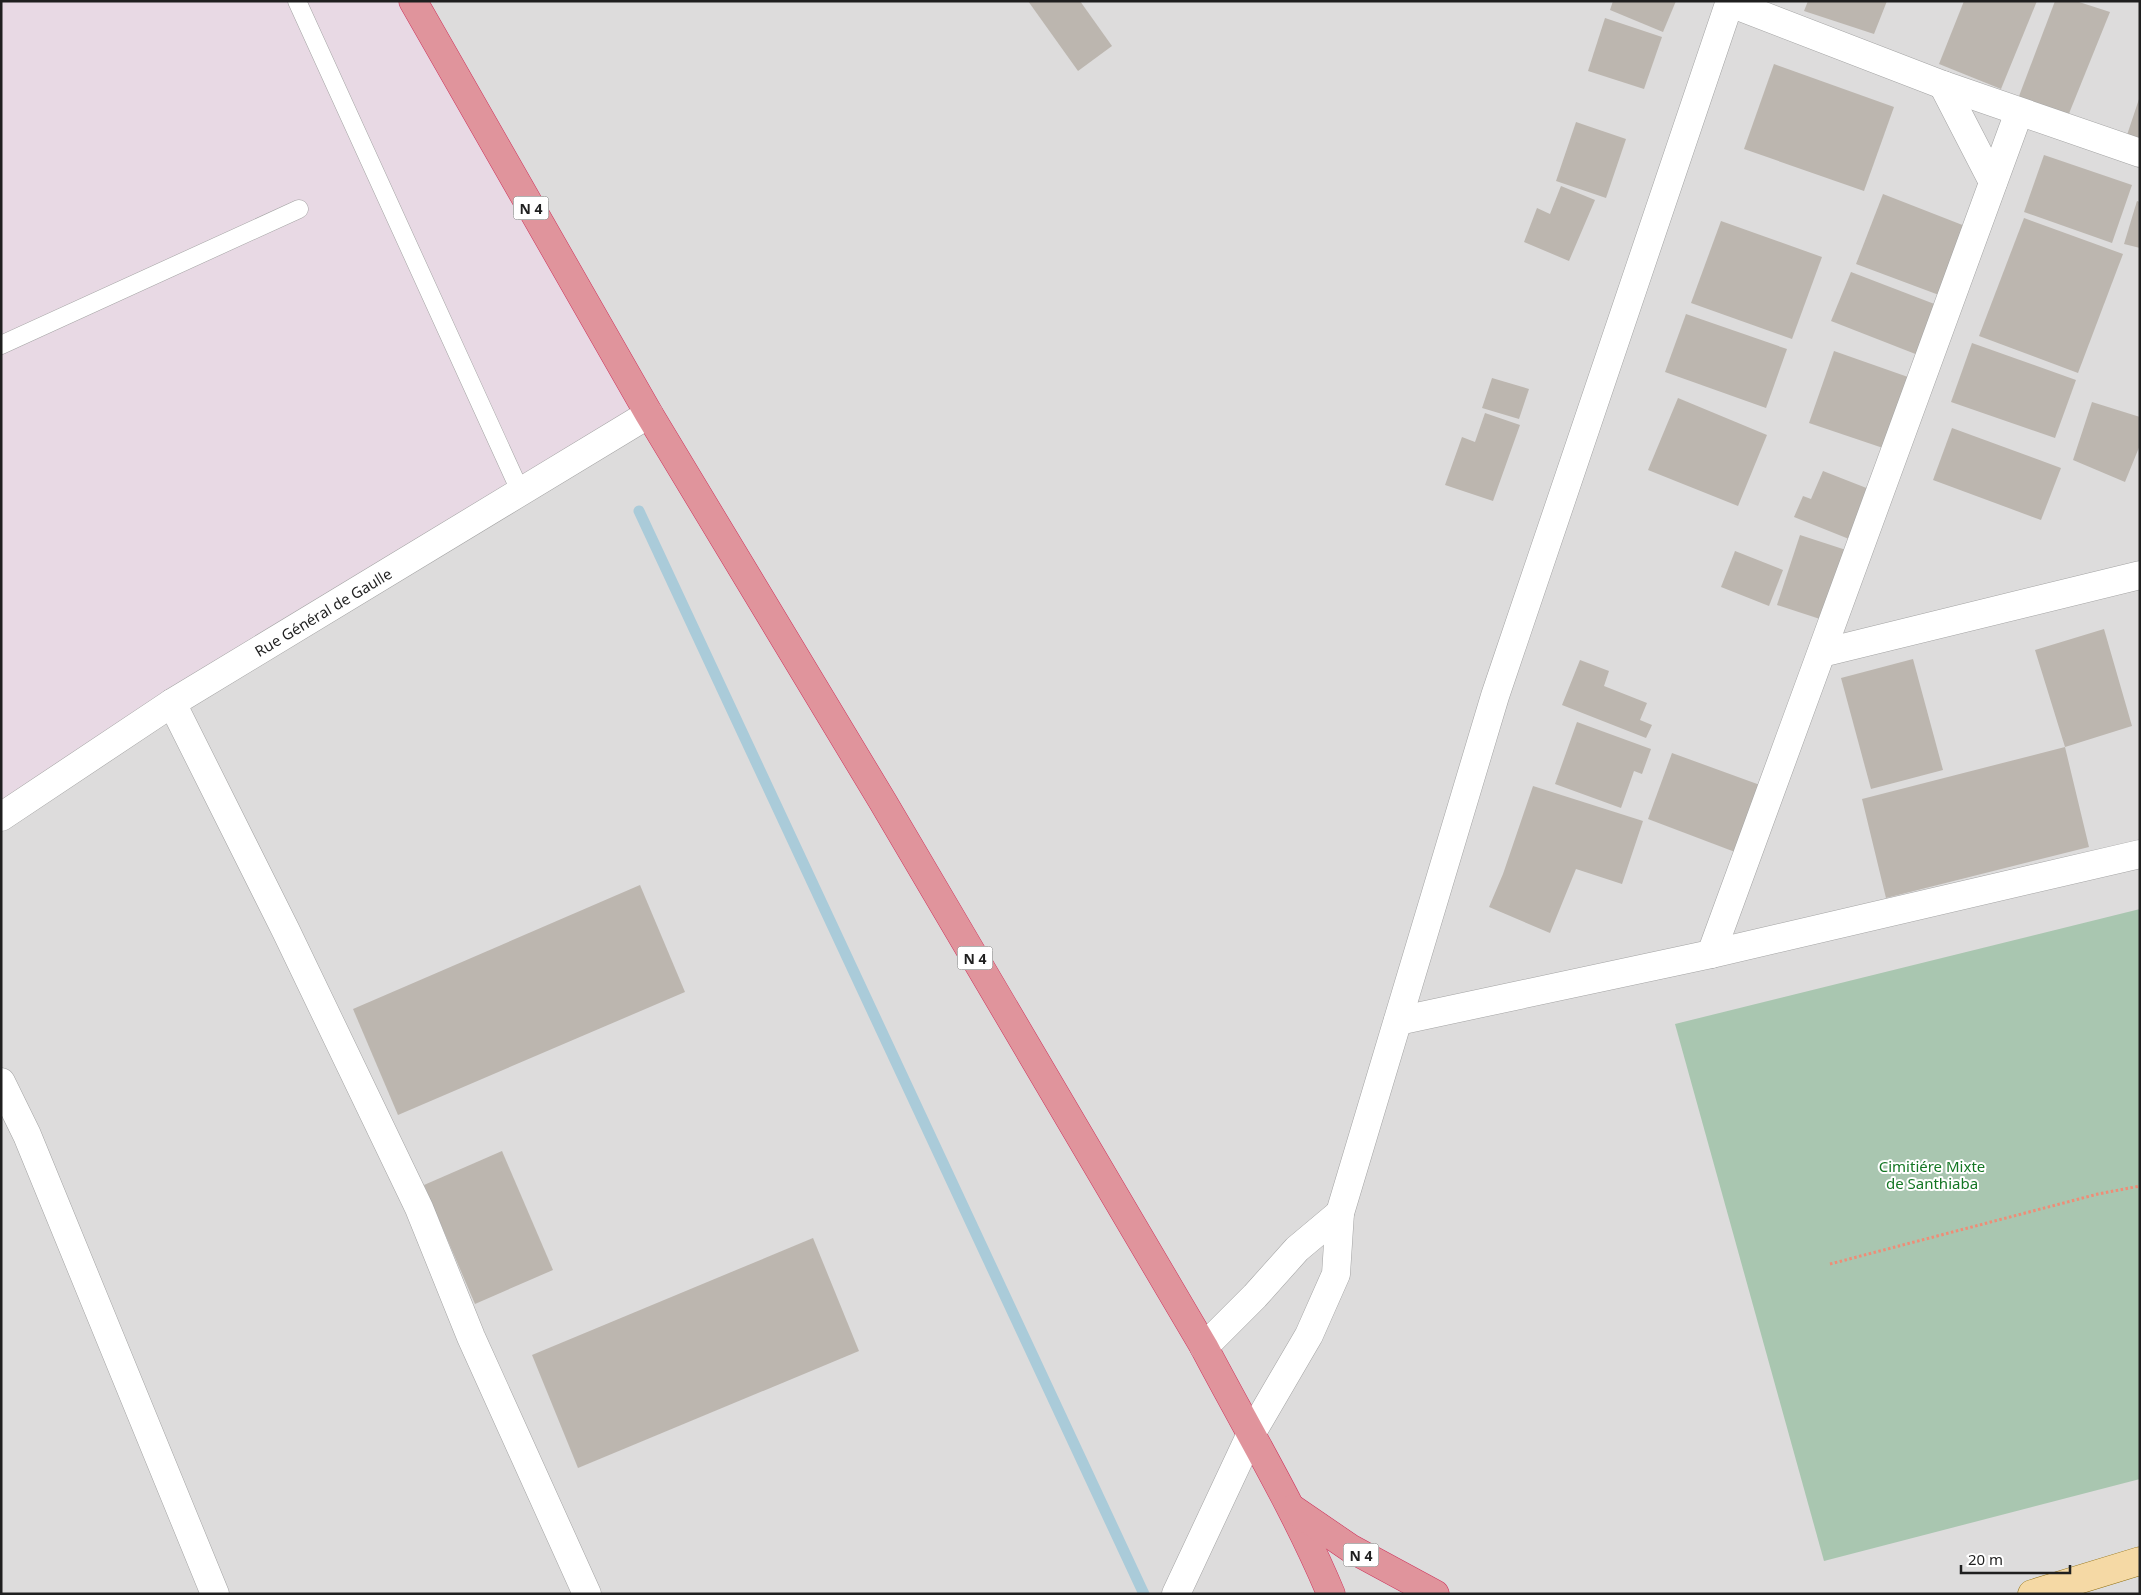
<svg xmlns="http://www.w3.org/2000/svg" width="2141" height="1595" viewBox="0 0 2141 1595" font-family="'Noto Sans',sans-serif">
<rect width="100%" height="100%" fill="#efede6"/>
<!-- residential -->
<rect fill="#dddcdc" x="1" y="1" width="2139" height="1593"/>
<!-- industrial -->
<path fill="#e8d9e4" d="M1,1H413L649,414L1,817Z"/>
<!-- cemetery -->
<path fill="#a9c6b0" d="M2140,909V1479L1824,1561L1675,1024Z"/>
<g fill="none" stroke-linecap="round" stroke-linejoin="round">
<!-- stream -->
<path stroke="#aacbd9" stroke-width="11" d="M639,511L1144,1594"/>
</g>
<!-- building -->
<g fill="#bcb6af">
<path d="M1028,1H1080L1112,46L1078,71Z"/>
<path d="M1613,1H1676L1663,32L1610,10Z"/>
<path d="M1808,1H1887L1874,34L1804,11Z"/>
<path d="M1964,1H2037L2001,89L1939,64Z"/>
<path d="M2055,1H2076L2110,12L2066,121L2016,104Z"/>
<path d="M1605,18L1662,37L1644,89L1588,71Z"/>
<path d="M1774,64L1894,107L1864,191L1744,149Z"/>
<path d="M2139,99H2140V146L2125,141Z"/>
<path d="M1576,122L1626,139L1606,198L1556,181Z"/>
<path d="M2044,155L2132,185L2112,243L2024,212Z"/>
<path d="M1561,186L1595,200L1569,261L1524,242L1537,208L1550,214Z"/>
<path d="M1883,194L1965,226L1939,295L1856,264Z"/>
<path d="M2137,201L2140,202V248L2124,244Z"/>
<path d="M2024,218L2123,254L2078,373L1979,336Z"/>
<path d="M1721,221L1822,257L1792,339L1691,303Z"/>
<path d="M1851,272L1937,305L1918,355L1831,321Z"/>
<path d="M1686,314L1787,349L1766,408L1665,372Z"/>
<path d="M1972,343L2076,380L2055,438L1951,402Z"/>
<path d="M1834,351L1908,377L1883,448L1809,423Z"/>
<path d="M1492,378L1529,389L1519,419L1482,408Z"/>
<path d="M1678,398L1767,435L1738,506L1648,470Z"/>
<path d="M2092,402L2140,417V445L2125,482L2073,460Z"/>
<path d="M1485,413L1520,425L1493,501L1445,485L1462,437L1475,442Z"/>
<path d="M1952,428L2061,468L2041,520L1933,480Z"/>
<path d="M1823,471L1869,489L1849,539L1794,517L1803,496L1811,499Z"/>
<path d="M1800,535L1846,550L1823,620L1777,605Z"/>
<path d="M1735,551L1783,570L1769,606L1721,587Z"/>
<path d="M2104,629L2132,726L2065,747L2089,847L1886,898L1862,799L2065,747L2035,650Z"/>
<path d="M1913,659L1943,770L1871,789L1841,678Z"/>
<path d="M1580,660L1609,671L1604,686L1647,703L1640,720L1652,725L1646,738L1562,705Z"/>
<path d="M1577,722L1651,749L1642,774L1634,771L1621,808L1555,784Z"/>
<path d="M1672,753L1760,785L1735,852L1648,819Z"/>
<path d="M1533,786L1643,821L1622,884L1576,869L1550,933L1489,907L1503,874Z"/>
<path d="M640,885L685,992L398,1115L353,1009Z"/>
<path d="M502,1151L553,1270L475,1304L424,1185Z"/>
<path d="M813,1238L859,1351L578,1468L532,1355Z"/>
</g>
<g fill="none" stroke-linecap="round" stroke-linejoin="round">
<defs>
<g id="lane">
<path d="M297,1L521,493"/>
<path d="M1,345L299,209"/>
</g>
<g id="street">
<path d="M1730,3L1943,85L2140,153"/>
<path d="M1943,85L1993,182"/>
<path d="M1822,653L2140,575"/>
<path d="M172,703L286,931L419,1208L471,1337L587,1594"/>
<path d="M1,817L172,703L649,414"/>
<path d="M1711,954L2019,112"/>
<path d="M1398,1021L1711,954L2140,854"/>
<path d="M1,1082L27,1135L215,1594"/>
<path d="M1204,1347L1255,1296L1297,1249L1340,1213"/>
<path d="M1176,1594L1250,1436L1309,1335L1336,1274L1340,1213L1495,696L1730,1"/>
</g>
<path id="primary" d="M2032,1594L2140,1561"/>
<g id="highway">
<path d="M413,1L649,414L883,802L1204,1347C1247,1429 1295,1508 1331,1594"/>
<path d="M1293,1509L1350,1548L1435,1594"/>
</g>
</defs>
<!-- lane casing -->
<use href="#lane" stroke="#a3a3a3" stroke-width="19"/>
<!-- street casing -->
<use href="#street" stroke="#a3a3a3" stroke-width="29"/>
<!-- primary casing -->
<use href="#primary" stroke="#8e6d0c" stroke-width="29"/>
<!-- highway casing -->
<use href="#highway" stroke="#cd335c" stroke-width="29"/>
<!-- path -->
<path stroke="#ef8d77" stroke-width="3" stroke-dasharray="2.5 2.5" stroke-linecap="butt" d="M1830,1264L2098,1194L2140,1186"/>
<!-- lane -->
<use href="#lane" stroke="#fff" stroke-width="18"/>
<!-- street -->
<use href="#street" stroke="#fff" stroke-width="28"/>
<!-- primary -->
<use href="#primary" stroke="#f5d9a5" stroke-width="28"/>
<!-- highway -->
<use href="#highway" stroke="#e0949c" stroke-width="28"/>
</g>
<g text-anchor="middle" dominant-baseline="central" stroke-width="4" stroke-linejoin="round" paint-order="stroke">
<!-- shield labels -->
<g fill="#fff" stroke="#626262" stroke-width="1">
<rect x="513.5" y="196.5" width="35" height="23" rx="4"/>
<rect x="957.5" y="946.5" width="35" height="23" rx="4"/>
<rect x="1343.5" y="1543.5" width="35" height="23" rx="4"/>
</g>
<g font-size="14" font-weight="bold" fill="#1f1f1f">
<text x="531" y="208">N 4</text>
<text x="975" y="958">N 4</text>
<text x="1361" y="1555">N 4</text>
</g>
<!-- street labels -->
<g font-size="15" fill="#1f1f1f" stroke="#fff">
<text transform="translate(323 612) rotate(-31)">Rue Général de Gaulle</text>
</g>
<!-- park labels -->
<g font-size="15" fill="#147624" stroke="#fff">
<text x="1932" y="1166">Cimitiére Mixte<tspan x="1932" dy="17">de Santhiaba</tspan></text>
</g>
</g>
<!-- border -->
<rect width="2141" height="1595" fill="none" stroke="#1f1f1f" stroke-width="5"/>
<!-- scale -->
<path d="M1961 1565v8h109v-8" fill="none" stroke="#1f1f1f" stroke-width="2.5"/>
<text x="1968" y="1565" font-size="15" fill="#1f1f1f" stroke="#ffffff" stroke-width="4" paint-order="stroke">20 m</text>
</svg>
